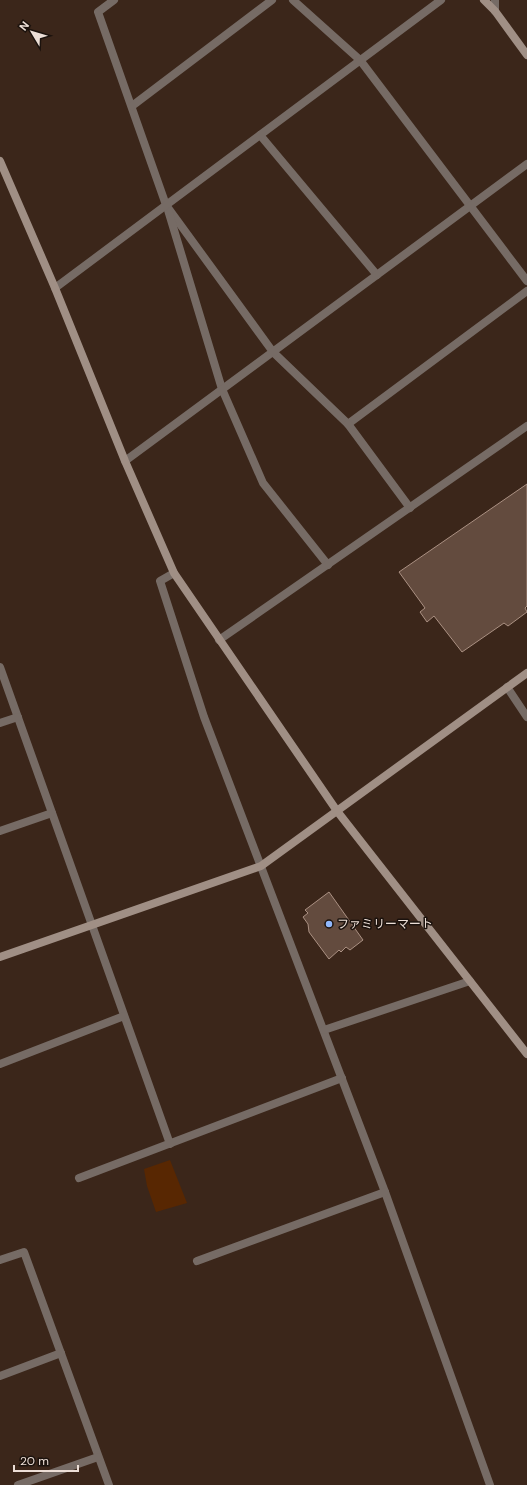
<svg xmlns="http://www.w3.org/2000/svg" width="527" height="1485" viewBox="0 0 527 1485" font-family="'DM Sans','Noto Sans JP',sans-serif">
<rect width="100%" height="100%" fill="#3b261a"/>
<!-- green -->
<path fill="#582702" d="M170,1160L187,1203L156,1212L147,1186L144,1169Z"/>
<!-- building -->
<g fill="#634b3e" stroke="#ab9183">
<path d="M527,484V606L525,608L527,612L508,626L504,623L462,652L434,616L427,622L420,612L425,608L399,572Z"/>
<path d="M329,892L363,940L350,950L346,947L341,952L339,950L329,959L309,932L308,924L303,917L308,913L305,910Z"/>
</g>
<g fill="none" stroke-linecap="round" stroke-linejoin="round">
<!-- street -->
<g stroke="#766b65" stroke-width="8">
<path d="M114,0L98,12L166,205L273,352L348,424L527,291"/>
<path d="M293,0L360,60L527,281"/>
<path d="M495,0V11"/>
<path d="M132,106L272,0"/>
<path d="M260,135L377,275"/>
<path d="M168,210L222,389L263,483L328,565"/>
<path d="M55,288L441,0"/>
<path d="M348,424L410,508"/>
<path d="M125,461L527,164"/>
<path d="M174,573L160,581L204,717L385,1192L490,1485"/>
<path d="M219,640L527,426"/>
<path d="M0,667L170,1144"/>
<path d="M507,687L527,717"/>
<path d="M0,723L18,717"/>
<path d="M0,831L52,813"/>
<path d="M324,1030L470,981"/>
<path d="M0,1064L124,1016"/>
<path d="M79,1178L342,1078"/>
<path d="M0,1260L24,1252L109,1485"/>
<path d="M197,1261L385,1192"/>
<path d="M0,1376L61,1353"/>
<path d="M18,1485L98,1457"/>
</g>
<!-- secondary -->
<g stroke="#a08f85" stroke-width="8">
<path d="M484,0L495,11L527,55"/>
<path d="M0,161L55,288L125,461L174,573L337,811L527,1054"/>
<path d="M0,957L261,866L527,673"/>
</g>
</g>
<!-- markers -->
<circle fill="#90b8fd" stroke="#1b120d" stroke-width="1.5" cx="329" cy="924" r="4"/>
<g text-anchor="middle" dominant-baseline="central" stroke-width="3" stroke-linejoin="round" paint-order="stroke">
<!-- poi labels -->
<g font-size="12" fill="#ecded6" stroke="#1b120d" text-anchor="start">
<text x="337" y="924">ファミリーマート</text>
</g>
</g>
<!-- north arrow -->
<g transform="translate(32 32) rotate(308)" stroke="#1b120d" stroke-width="3" paint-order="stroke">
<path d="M0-3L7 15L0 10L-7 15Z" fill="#ecded6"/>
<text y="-6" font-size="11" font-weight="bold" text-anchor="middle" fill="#ecded6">N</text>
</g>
<!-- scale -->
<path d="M14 1465v6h64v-6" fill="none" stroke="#ecded6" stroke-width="2"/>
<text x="20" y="1465" font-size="12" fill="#ecded6" stroke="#1b120d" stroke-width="3" paint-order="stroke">20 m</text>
</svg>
